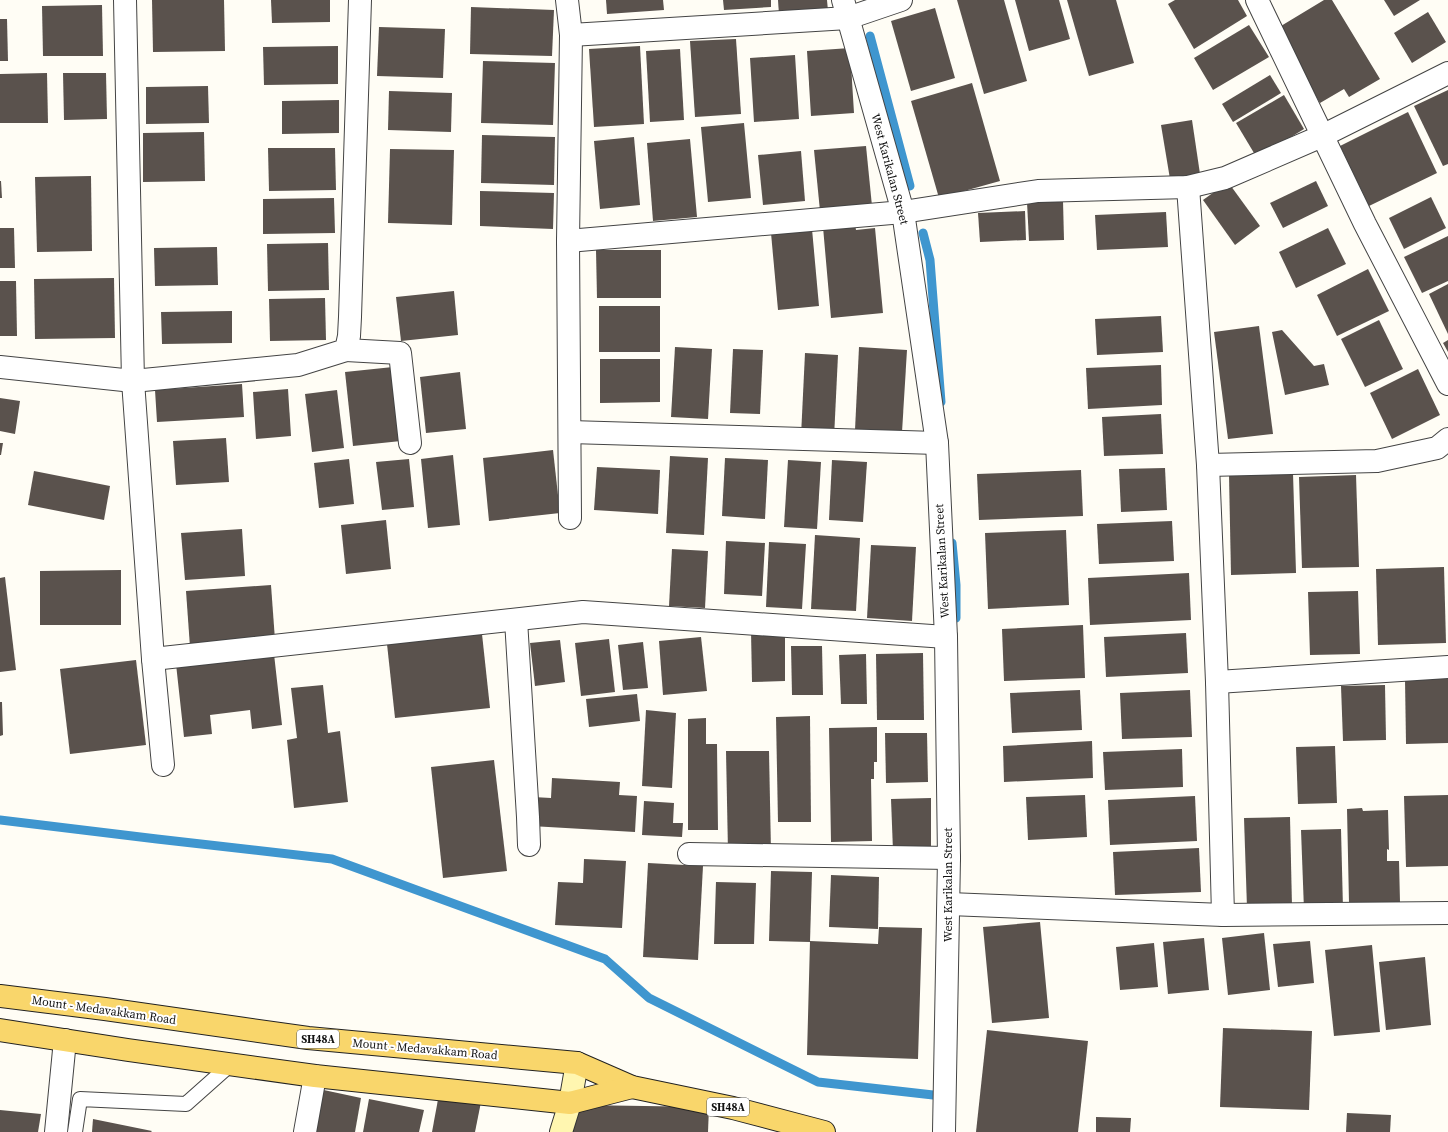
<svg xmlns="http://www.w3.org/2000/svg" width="1448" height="1132" viewBox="0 0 1448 1132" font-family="'Source Serif 4',serif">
<rect width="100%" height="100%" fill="#fffdf5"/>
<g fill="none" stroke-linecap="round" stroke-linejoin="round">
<!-- stream -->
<g stroke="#3f96cf" stroke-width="9">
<path d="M870,36L910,186"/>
<path d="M923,233L930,260L941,402"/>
<path d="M952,543L956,585V618"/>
<path d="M0,820L157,839L332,859L605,959L649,998L818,1082L942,1096"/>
</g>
</g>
<!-- building -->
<g fill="#5a524d">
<path d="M152,0H224L225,51L153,52Z"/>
<path d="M271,0H330V22L272,23Z"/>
<path d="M606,0H663L664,10L607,14Z"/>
<path d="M723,0H771V7L724,10Z"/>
<path d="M778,0H827L828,11L779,15Z"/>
<path d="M957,0H1004L1027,81L984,94Z"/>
<path d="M1015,0H1059L1070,39L1029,51Z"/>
<path d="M1067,0H1116L1134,63L1089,76Z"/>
<path d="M1175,0H1238L1247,16L1194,49L1168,4Z"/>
<path d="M1324,0H1332L1380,79L1349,97L1344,89L1320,103L1276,29Z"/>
<path d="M1384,0H1420L1394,16Z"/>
<path d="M102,5L103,56H43L42,6Z"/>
<path d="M471,7L554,10L552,56L470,54Z"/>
<path d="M935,8L955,78L911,91L891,21Z"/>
<path d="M1428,12L1446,42L1412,63L1394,33Z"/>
<path d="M0,19H7L8,61H0Z"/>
<path d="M1249,25L1269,57L1213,90L1194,58Z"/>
<path d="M379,27L445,29L443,78L377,76Z"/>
<path d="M736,39L741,114L695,117L690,41Z"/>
<path d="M338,46V84L264,85L263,47Z"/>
<path d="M640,46L644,124L594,127L589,49Z"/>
<path d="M850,48L854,113L811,116L807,51Z"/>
<path d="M680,49L684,120L650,122L646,51Z"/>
<path d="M795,55L799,119L754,122L750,58Z"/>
<path d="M483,61L555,63L553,125L481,123Z"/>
<path d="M47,73L48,123H0V74Z"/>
<path d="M63,73H106L107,119L64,120Z"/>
<path d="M1270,75L1281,93L1233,122L1222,104Z"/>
<path d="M972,83L1000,181L939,198L911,101Z"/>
<path d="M208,86L209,123L146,124V87Z"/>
<path d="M1448,90V164L1443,166L1414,106Z"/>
<path d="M389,91L452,93L451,132L388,130Z"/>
<path d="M1284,95L1304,129L1257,158L1236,123Z"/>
<path d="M339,100V133L282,134V101Z"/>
<path d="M1408,112L1437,173L1369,206L1340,146Z"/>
<path d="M1192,120L1200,174L1170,179L1161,125Z"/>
<path d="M744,123L751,198L708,202L701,127Z"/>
<path d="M204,132L205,181L143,182V133Z"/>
<path d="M482,135L555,137L554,185L481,183Z"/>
<path d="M634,137L640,205L600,209L594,141Z"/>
<path d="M690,139L697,217L653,221L647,143Z"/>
<path d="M866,146L872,206L820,211L814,150Z"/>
<path d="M268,148H335L336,190L269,191Z"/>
<path d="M390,149L454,150L452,225L388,223Z"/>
<path d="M801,151L805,201L763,205L758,155Z"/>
<path d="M91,176L92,251L37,252L35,177Z"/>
<path d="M0,181H1L2,198H0Z"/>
<path d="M1316,181L1328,206L1283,228L1270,203Z"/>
<path d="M1228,182L1260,226L1235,245L1203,200Z"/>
<path d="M480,191L554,193L553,229L480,226Z"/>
<path d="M1431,197L1446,228L1404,249L1389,218Z"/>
<path d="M334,198L335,233L263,234V199Z"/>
<path d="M1063,201L1064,240L1029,241L1027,202Z"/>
<path d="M1025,211L1026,240L980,242L978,213Z"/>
<path d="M1166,212L1168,247L1097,250L1095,215Z"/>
<path d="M855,224L856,230L875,228L883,313L831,318L823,227Z"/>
<path d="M0,228H14L15,268H0Z"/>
<path d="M1328,228L1346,264L1296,288L1279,252Z"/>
<path d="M812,229L819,306L778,310L771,233Z"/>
<path d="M1448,236V281L1422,293L1404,257Z"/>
<path d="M328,243L329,290L268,291L267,244Z"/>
<path d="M217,247L218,285L155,286L154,248Z"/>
<path d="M596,250H661V298H597Z"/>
<path d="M1368,269L1389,311L1337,336L1317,295Z"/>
<path d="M114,278L115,338L35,339L34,279Z"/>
<path d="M0,281H16L17,336H0Z"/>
<path d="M1448,284V334L1429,294Z"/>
<path d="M454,291L458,335L401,341L396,297Z"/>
<path d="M325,298L326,340L270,341L269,299Z"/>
<rect x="599" y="306" width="61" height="46"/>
<path d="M232,311V343L162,344L161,312Z"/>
<path d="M1161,316L1163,352L1097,355L1095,319Z"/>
<path d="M1379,320L1403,369L1365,387L1341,339Z"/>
<path d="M1259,326L1273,434L1228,439L1214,332Z"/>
<path d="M1282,330L1314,366L1324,364L1329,385L1285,395L1272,332Z"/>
<path d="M1448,340V352L1443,343Z"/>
<path d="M675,347L712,349L708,419L671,417Z"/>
<path d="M859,347L907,350L902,432L855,430Z"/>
<path d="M733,349L763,350L760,414L730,413Z"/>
<path d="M805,353L838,355L834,438L801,436Z"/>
<path d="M600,359H660V402L600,403Z"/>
<path d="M1161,365L1162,405L1088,409L1086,368Z"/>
<path d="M393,367L401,441L353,446L345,372Z"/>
<path d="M1418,369L1440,415L1392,439L1370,393Z"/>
<path d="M460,372L466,429L426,433L420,377Z"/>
<path d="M242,384L244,417L157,422L155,390Z"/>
<path d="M288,389L291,436L256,439L253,392Z"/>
<path d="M337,390L344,448L312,452L305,394Z"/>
<path d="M0,398L20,401L15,434L0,431Z"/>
<path d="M1161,414L1163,454L1104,456L1102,417Z"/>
<path d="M226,438L229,482L176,485L173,441Z"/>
<path d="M0,443H3L1,455H0Z"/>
<path d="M553,450L560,513L489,521L483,458Z"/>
<path d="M453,455L460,525L428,528L421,459Z"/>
<path d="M670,456L708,458L704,535L666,533Z"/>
<path d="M725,458L768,460L765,519L722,516Z"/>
<path d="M349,459L354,504L319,508L314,463Z"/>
<path d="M409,459L414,507L382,510L376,462Z"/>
<path d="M788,460L821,462L817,529L784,527Z"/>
<path d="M832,460L867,462L863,522L829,520Z"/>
<path d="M597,467L660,470L658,514L594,510Z"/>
<path d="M1165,468L1167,510L1121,512L1119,469Z"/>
<path d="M1081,470L1083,516L979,520L977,474Z"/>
<path d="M34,471L110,486L104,520L28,505Z"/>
<path d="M1293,473L1296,573L1231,575L1229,475Z"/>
<path d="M1356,475L1359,567L1302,568L1299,477Z"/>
<path d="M386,520L391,569L346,574L341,525Z"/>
<path d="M1172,521L1174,561L1099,564L1097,524Z"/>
<path d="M242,529L245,576L185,580L181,533Z"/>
<path d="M1066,530L1069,605L988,609L985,533Z"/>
<path d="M815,535L860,538L856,611L811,609Z"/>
<path d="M726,541L765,543L762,596L724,594Z"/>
<path d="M769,542L806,544L802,609L766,607Z"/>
<path d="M871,545L916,547L912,621L867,618Z"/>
<path d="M672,549L708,551L705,608L669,606Z"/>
<path d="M1444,567L1446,643L1378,645L1376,569Z"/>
<path d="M121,570V625H40V571Z"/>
<path d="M1189,573L1191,620L1090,625L1088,578Z"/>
<path d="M5,577L16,670L0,672V578Z"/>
<path d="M271,585L275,640L190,647L186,591Z"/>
<path d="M1358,591L1360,654L1310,655L1308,592Z"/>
<path d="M1083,625L1085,678L1004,681L1002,629Z"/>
<path d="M785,630V681L752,682L751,631Z"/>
<path d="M1186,633L1188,673L1106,677L1104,637Z"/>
<path d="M482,634L490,708L395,718L387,644Z"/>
<path d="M701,637L707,691L663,695L659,641Z"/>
<path d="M609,639L615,692L581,696L575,643Z"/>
<path d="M560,640L565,682L535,686L530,643Z"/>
<path d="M643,642L648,688L623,690L618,645Z"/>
<path d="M791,646H822L823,695H792Z"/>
<path d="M923,653L924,720H877L876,654Z"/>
<path d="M274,654L282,725L252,729L250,710L210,715L212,734L184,737L176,664Z"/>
<path d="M866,654L867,704H841L839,655Z"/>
<path d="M136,660L146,745L70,754L60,669Z"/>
<path d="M1448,678V743L1406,744L1405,679Z"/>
<path d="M323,685L328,733L340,731L348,802L294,808L287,740L297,738L291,688Z"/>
<path d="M1385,685L1386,740L1343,741L1341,686Z"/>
<path d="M1080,690L1082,730L1012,733L1010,693Z"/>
<path d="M1190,690L1192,737L1122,739L1120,693Z"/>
<path d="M637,694L640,721L589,727L586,699Z"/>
<path d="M0,702H2L3,735L0,736Z"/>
<path d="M646,710L676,713L672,788L642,786Z"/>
<path d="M810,716L811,822H778L776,717Z"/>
<path d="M706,718V744H717L718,830H688V719Z"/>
<path d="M877,727V762H874V779H871L872,841L831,842L829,728Z"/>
<path d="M885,733H927L928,782L886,783Z"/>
<path d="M1092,741L1093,778L1004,782L1003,746Z"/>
<path d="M1335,746L1337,803L1298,804L1296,747Z"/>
<path d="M1182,749L1183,787L1105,790L1103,752Z"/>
<path d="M726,751H769L771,852H728Z"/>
<path d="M494,760L507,871L443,878L431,767Z"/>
<path d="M552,778L620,782L619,795L637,796L635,832L531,826L533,797L551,798Z"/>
<path d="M1085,795L1087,837L1028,840L1026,797Z"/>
<path d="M1448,795V866L1406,867L1404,796Z"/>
<path d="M1195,796L1197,841L1110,845L1108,800Z"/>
<path d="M931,798V851H893L891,799Z"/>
<path d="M644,801L674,803L673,823H683L682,837L642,835Z"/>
<path d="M1362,808L1363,811L1388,810L1389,850L1387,849V861H1399L1400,902L1349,903L1347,809Z"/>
<path d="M1290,817L1292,907L1247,908L1244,818Z"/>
<path d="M1341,829L1343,909L1304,910L1301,830Z"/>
<path d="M1199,848L1201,892L1115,895L1113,852Z"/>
<path d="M584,859L626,861L622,928L555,925L558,882L583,883Z"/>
<path d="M648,863L703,866L698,960L643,957Z"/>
<path d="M771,871L812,872L810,942L769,941Z"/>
<path d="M831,875L879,877L878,929L829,927Z"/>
<path d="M716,882L756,883L754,944H714Z"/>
<path d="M1040,922L1049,1018L992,1023L983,927Z"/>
<path d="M879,927L922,928L918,1059L807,1055L810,941L878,944Z"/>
<path d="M1264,933L1270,990L1228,995L1222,938Z"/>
<path d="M1204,938L1209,990L1168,994L1163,942Z"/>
<path d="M1310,941L1314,983L1278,987L1273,944Z"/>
<path d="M1154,943L1158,987L1120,990L1116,947Z"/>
<path d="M1372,945L1380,1032L1334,1036L1325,950Z"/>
<path d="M1425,957L1431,1025L1386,1030L1379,962Z"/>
<path d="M1223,1028L1312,1031L1309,1110L1220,1107Z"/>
<path d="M987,1030L1088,1041L1078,1132H976Z"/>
<path d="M319,1089L361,1098L355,1132H311Z"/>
<path d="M439,1094L481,1102L475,1132H432Z"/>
<path d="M369,1099L424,1110L419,1132H363Z"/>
<path d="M580,1105L709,1107L708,1132H572Z"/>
<path d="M0,1110L41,1114L38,1132H0Z"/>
<path d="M1347,1113L1391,1115L1390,1132H1346Z"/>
<path d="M1096,1117L1131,1118L1130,1132H1096Z"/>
<path d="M93,1119L152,1131L151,1132H92Z"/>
</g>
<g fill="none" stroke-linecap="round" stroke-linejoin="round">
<defs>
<path id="lane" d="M75,1132L80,1099L186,1104L231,1064"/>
<g id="street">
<path d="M125,0L133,381L153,659L163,765"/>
<path d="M567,0L571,35L568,241L570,518"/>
<path d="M843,0L903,212L937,443L946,637L949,858L944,1132"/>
<path d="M1257,0L1365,224L1448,384"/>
<path d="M571,35L848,18L901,0"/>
<path d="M1188,187L1208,465L1217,682L1223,915"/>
<path d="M568,241L903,212L1038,191L1188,187L1225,178L1322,136L1448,73"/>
<path d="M346,350L400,353L410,443"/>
<path d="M0,367L133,381L298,365L346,350L349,336L350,317L360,0"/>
<path d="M570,432L937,443"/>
<path d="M1208,465L1377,461L1437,448L1448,439"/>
<path d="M516,620L528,817L529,845"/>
<path d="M153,659L583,612L946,637"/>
<path d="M1217,682L1448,667"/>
<path d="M689,854L949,858"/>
<path d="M949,904L1223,915L1448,913"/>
<path d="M56,1132L65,1040"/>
<path d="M305,1132L315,1076"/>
</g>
<path id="secondary" d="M561,1132L570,1103L577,1063"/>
<g id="primary">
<path d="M0,996L105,1009L308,1038L577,1063L632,1087L733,1108L824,1132"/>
<path d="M0,1030L128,1050L315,1076L570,1103L632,1087"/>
</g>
</defs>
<!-- lane casing -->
<use href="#lane" stroke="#444" stroke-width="16"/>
<!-- street casing -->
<use href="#street" stroke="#444" stroke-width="24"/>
<!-- secondary casing -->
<use href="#secondary" stroke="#333" stroke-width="24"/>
<!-- primary casing -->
<use href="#primary" stroke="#222" stroke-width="24"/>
<!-- lane -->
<use href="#lane" stroke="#fff" stroke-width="14"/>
<!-- street -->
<use href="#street" stroke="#fff" stroke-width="22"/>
<!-- secondary -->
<use href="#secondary" stroke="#fff6b0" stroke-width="22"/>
<!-- primary -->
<use href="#primary" stroke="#f9d66b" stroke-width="22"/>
</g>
<g text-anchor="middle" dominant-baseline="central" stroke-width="4" stroke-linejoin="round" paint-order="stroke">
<!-- shield labels -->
<g fill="#fff" stroke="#585858" stroke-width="1">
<rect x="297" y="1030" width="42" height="18" rx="3"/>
<rect x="707" y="1098" width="42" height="18" rx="3"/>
</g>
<g font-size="11" font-weight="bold" fill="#111">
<text x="318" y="1039">SH48A</text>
<text x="728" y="1107">SH48A</text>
</g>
<!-- street labels -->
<g font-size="12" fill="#111" stroke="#fff">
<text transform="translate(890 169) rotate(75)">West Karikalan Street</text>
<text transform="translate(942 561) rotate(-93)">West Karikalan Street</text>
<text transform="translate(948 885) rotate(-90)">West Karikalan Street</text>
<text transform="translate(104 1010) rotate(8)">Mount - Medavakkam Road</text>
<text transform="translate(425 1049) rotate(5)">Mount - Medavakkam Road</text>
</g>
</g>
</svg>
